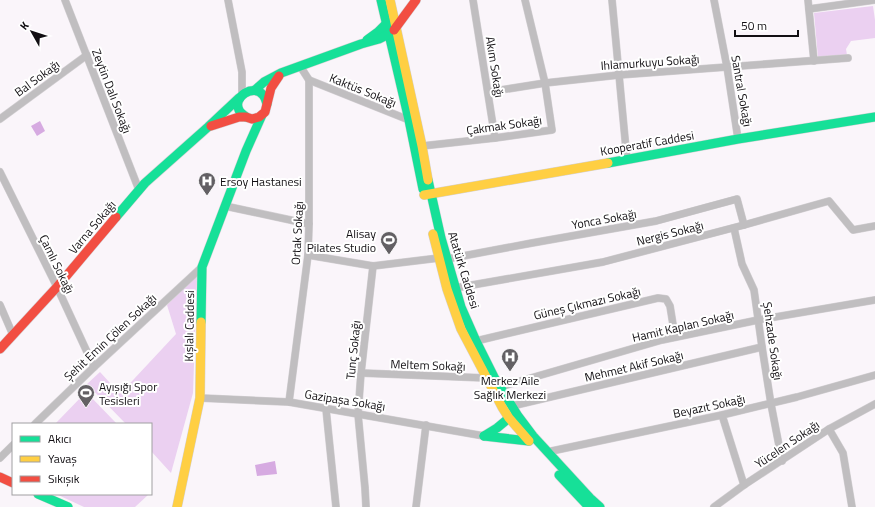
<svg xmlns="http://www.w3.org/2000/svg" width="875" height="507" viewBox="0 0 875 507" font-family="'Titillium Web',sans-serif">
<rect width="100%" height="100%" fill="#faf5fa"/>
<!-- green -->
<g fill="#ebd0f1">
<path d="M873,6L875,20V38L851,41L846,49L847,55L818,57L814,13Z"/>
<path d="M197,276L193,393L171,473L151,451V424H126L87,384L100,372L120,394L176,334L167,305Z"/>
<path d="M86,392L117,424H55Z"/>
<path d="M56,494H149L135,507H84Z"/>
</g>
<!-- water -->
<g fill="#d6aae1">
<path d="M40,121L45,131L37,136L31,126Z"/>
<path d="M275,461L277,474L257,476L255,465Z"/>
</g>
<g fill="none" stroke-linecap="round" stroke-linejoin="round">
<defs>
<g id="street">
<path d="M65,0L139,190"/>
<path d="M228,0L242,72V94"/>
<path d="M473,0L495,138"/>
<path d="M612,0L627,160"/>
<path d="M714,0L727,67L738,139"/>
<path d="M808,0L814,61"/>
<path d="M809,9L875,0"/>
<path d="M309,80L409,120"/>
<path d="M488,92L545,83L619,75L848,58"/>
<path d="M0,119L87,55"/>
<path d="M422,146L495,138L552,130L545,83L525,0"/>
<path d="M0,172L57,287L94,367"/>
<path d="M225,206L309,224"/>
<path d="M734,228L742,264L754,290L762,347L771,404L782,461"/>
<path d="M308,255L373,266L439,258"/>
<path d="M447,259L532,243L656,221L737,199L744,225"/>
<path d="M455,288L603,262L744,225L829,201L853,230L875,226"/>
<path d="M0,305L13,335"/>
<path d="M476,341L658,298L666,299L670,306L675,337"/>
<path d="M361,373L486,378H490"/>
<path d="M500,387L662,340L758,320L875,300"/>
<path d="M200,398L289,402L484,436"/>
<path d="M289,402L308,255L309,224V80L300,66"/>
<path d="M512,406L762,347"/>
<path d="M326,409L336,507"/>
<path d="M722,415L744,485"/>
<path d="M35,424L94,367L202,267"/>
<path d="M829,429L843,453L852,507"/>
<path d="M547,452L722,415L797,397L875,375"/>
<path d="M0,458L13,445"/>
<path d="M366,507L365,488L358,414L361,373L373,266"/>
<path d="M416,507L426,425"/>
<path d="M714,507L744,485L829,429L875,404"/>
</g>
<g id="fast">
<path d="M381,0L409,120L423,189"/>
<path d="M367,40L378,32L387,23"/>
<path d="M255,90L264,82L281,73L361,44L379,39L389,34"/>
<path d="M246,117C244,115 240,113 239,110C232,97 254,83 263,95C265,97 266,101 267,104"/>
<path d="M608,163L738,139L875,117"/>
<path d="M428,180L441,238L461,307L476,341L494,377L518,416L533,436L590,498L600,507"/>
<path d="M116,217L145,183L208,127L239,98"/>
<path d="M201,322L202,267L246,151L262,115"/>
<path d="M484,436L529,441"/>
<path d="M484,436L497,428L509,418L515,417"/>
<path d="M559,475L589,507"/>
<path d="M38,494L68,507"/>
</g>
<g id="slow">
<path d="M390,0L422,146L428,180"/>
<path d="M424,195L608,163"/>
<path d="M433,234L447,289L461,329L502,407L509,418L529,441"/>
<path d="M177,507L200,398L201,322"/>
</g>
<g id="jam">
<path d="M394,30L416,0"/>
<path d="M211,126L239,117H246L252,119L259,117L265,112L271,88L279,76"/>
<path d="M0,349L57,287L116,217"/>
<path d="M0,477L13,483"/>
</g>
</defs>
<!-- street casing -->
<use href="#street" stroke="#d4d1d4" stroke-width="8"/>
<!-- fast casing -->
<use href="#fast" stroke="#d4d1d4" stroke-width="10"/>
<!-- slow casing -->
<use href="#slow" stroke="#d4d1d4" stroke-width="10"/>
<!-- jam casing -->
<use href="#jam" stroke="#d4d1d4" stroke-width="10"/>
<!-- street -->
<use href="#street" stroke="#c0bec0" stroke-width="7"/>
<!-- fast -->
<use href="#fast" stroke="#16e098" stroke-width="9"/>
<!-- slow -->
<use href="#slow" stroke="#ffcf43" stroke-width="9"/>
<!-- jam -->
<use href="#jam" stroke="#f24e42" stroke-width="9"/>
</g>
<!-- icons -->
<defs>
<symbol id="hospital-pin" viewBox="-11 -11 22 30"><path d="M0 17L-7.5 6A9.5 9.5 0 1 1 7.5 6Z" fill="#636064" stroke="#fff"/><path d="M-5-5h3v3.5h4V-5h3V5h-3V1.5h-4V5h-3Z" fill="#fff"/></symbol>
<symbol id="stadium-pin" viewBox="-11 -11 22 30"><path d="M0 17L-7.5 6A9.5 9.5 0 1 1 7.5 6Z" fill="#636064" stroke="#fff"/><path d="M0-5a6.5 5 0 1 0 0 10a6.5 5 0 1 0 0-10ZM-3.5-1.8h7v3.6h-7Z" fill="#fff"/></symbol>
</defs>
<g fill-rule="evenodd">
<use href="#hospital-pin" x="197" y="171" width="20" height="27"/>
<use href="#stadium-pin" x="379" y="230" width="20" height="27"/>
<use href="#hospital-pin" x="500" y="347" width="20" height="27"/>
<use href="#stadium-pin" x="76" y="383" width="20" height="27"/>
</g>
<g text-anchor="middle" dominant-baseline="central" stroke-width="4" stroke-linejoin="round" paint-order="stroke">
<!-- street labels -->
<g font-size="12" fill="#120f13" stroke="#fff">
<text transform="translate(650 62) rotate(-4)">Ihlamurkuyu Sokağı</text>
<text transform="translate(495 67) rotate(81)">Akım Sokağı</text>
<text transform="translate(37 78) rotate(-36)">Bal Sokağı</text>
<text transform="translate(363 90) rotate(22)">Kaktüs Sokağı</text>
<text transform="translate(112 91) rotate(69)">Zeytin Dalı Sokağı</text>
<text transform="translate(742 91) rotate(80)">Santral Sokağı</text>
<text transform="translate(504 125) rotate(-8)">Çakmak Sokağı</text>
<text transform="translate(647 143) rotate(-10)">Kooperatif Caddesi</text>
<text transform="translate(604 219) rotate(-10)">Yonca Sokağı</text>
<text transform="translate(92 227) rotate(-50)">Varna Sokağı</text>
<text transform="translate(297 233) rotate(-87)">Ortak Sokağı</text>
<text transform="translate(670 233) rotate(-14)">Nergis Sokağı</text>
<text transform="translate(57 264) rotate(64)">Çamlı Sokağı</text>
<text transform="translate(464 270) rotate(73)">Atatürk Caddesi</text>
<text transform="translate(587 303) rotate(-13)">Güneş Çıkmazı Sokağı</text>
<text transform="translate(189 326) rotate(-89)">Kışlalı Caddesi</text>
<text transform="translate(683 326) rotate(-13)">Hamit Kaplan Sokağı</text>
<text transform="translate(110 337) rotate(-43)">Şehit Emin Çölen Sokağı</text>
<text transform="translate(773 341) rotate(82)">Şehzade Sokağı</text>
<text transform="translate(353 350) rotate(-84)">Tunç Sokağı</text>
<text transform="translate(428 365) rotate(2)">Meltem Sokağı</text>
<text transform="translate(634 366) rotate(-13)">Mehmet Akif Sokağı</text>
<text transform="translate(345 400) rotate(9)">Gazipaşa Sokağı</text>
<text transform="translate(709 406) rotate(-12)">Beyazıt Sokağı</text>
<text transform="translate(787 444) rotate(-34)">Yücelen Sokağı</text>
</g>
<!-- poi labels -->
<g font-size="12" fill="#120f13" stroke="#fff" text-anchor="start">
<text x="220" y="181">Ersoy Hastanesi</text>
<text x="376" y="233" text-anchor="end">Alisay<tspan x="376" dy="14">Pilates Studio</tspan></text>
<text x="510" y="380" text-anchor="middle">Merkez Aile<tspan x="510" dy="14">Sağlık Merkezi</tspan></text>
<text x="99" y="386">Ayışığı Spor<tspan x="99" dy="14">Tesisleri</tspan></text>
</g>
</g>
<!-- legend -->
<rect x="12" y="423" width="140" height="72" fill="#ffffff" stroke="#a09fa1"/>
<rect x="20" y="436" width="20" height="6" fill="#16e098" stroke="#a09fa1"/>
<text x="48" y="443" font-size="12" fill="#120f13">Akıcı</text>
<rect x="20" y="456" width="20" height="6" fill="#ffcf43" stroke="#a09fa1"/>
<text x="48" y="463" font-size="12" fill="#120f13">Yavaş</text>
<rect x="20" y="476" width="20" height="6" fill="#f24e42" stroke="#a09fa1"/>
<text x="48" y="483" font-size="12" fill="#120f13">Sıkışık</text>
<!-- north arrow -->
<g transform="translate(32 32) rotate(309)" stroke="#ffffff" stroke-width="3" paint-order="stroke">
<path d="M0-3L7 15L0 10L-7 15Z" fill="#120f13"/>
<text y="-6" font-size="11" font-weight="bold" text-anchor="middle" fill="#120f13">K</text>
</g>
<!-- scale -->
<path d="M735 30v6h63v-6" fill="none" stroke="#120f13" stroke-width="2"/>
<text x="741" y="30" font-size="12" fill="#120f13" stroke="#ffffff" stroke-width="3" paint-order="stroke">50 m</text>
</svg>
